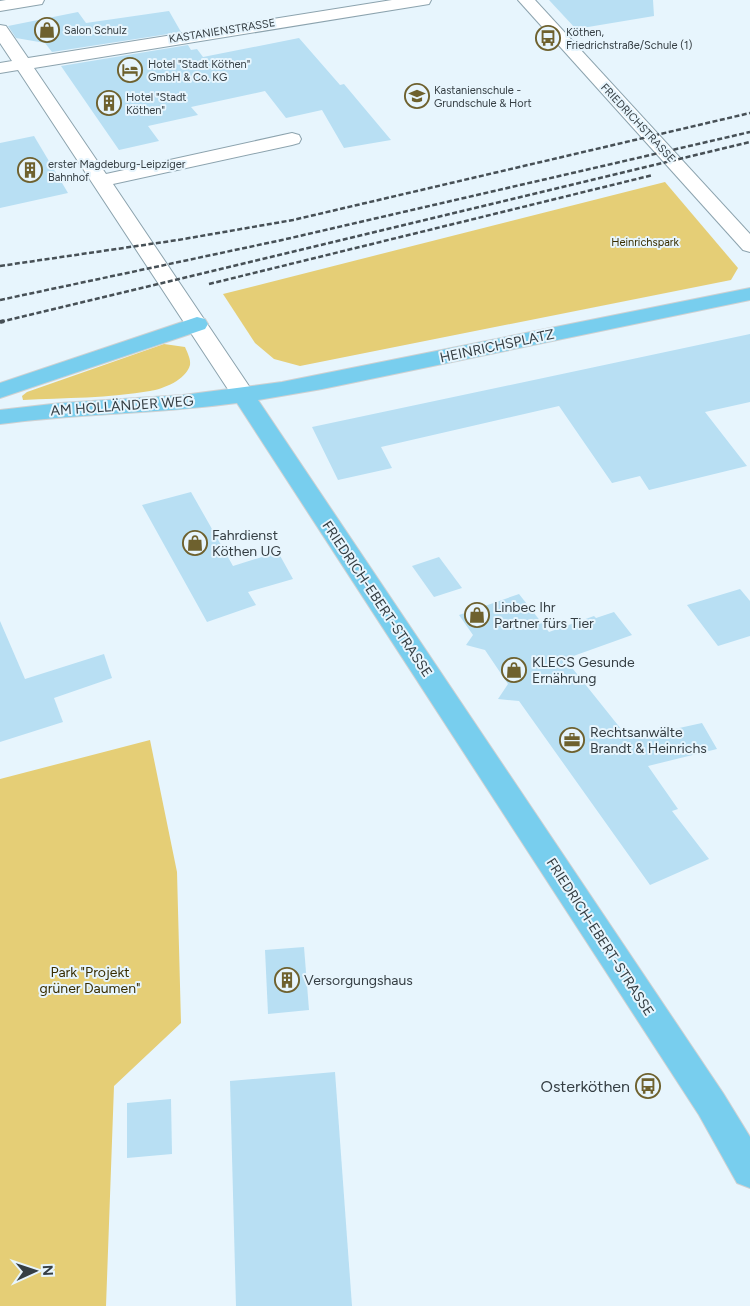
<svg xmlns="http://www.w3.org/2000/svg" width="750" height="1306" viewBox="0 0 750 1306" font-family="Figtree,sans-serif">
<rect width="100%" height="100%" fill="#e7f5fd"/>
<!-- green -->
<g fill="#e5ce76">
<path d="M665,182L738,268L731,280L300,366L274,359L255,343L223,294Z"/>
<path d="M164,344L185,347C187,352 191,359 190,365C186,380 163,389 150,391C111,398 63,398 23,400L22,396L27,392Z"/>
<path d="M150,740L177,872L181,1023L114,1086L106,1306H0V779Z"/>
</g>
<!-- building -->
<g fill="#b8dff3">
<path d="M549,0H653L654,16L576,29Z"/>
<path d="M169,11L181,32L52,52L45,43L16,38L8,26L78,12L86,23Z"/>
<path d="M299,38L340,85L344,84L391,140L344,148L322,110L286,118L265,91L191,107L198,115L148,126L159,141L119,150L61,66L188,45L191,50L197,49L203,57Z"/>
<path d="M34,136L68,193L0,208V143Z"/>
<path d="M750,334V402L705,412L747,466L649,490L640,476L612,483L559,406L381,447L392,468L338,480L312,427Z"/>
<path d="M191,492L233,566L278,552L293,579L248,592L256,605L207,622L142,505Z"/>
<path d="M439,557L462,588L434,597L412,566Z"/>
<path d="M740,589L750,601V636L718,646L687,605Z"/>
<path d="M519,594L549,632L594,616L596,618L614,612L632,635L565,659L629,739L702,723L717,749L648,766L678,809L672,811L709,859L650,885L519,701L498,699L508,684L485,650L466,645L473,635L459,615Z"/>
<path d="M0,621L25,679L104,654L112,678L54,698L63,722L0,742Z"/>
<path d="M304,947L309,1010L268,1014L265,950Z"/>
<path d="M335,1072L352,1306H236L230,1081Z"/>
<path d="M171,1099L172,1154L127,1158V1103Z"/>
</g>
<g fill="none" stroke-linecap="round" stroke-linejoin="round">
<defs>
<g id="minor">
<path d="M6,0H44L42,4L0,11V1Z"/>
<path d="M392,0H431L429,4L423,5L34,68L106,174L292,133L299,135L301,139L299,143L292,145L113,184L255,395L251,400L243,402L235,400L18,70L0,73V63L12,61L0,43V25L6,26L28,58Z"/>
<path d="M518,0H535L750,234V252L743,250Z"/>
</g>
<g id="major">
<path d="M750,288V300L322,389L258,400L723,1093L750,1137V1188L737,1183L699,1115L237,403C158,414 78,413 0,424V410L61,403L183,395L282,382Z"/>
<path d="M197,317L205,319L208,324L205,329L0,398V383Z"/>
</g>
</defs>
<!-- minor casing -->
<use href="#minor" stroke="#8ca3ae" stroke-width="2"/>
<!-- major casing -->
<use href="#major" stroke="#cfd1d2" stroke-width="2"/>
<!-- minor -->
<use href="#minor" fill="#fff" fill-rule="evenodd"/>
<!-- major -->
<use href="#major" fill="#78ceee" fill-rule="evenodd"/>
<!-- rail-far1 -->
<g stroke="#475056" stroke-width="2.5" stroke-dasharray="5 2.5" stroke-linecap="butt">
<path d="M0,266L178,240L293,220L750,113"/>
<path d="M209,284L653,175"/>
<path d="M0,300L282,240L750,132"/>
<path d="M0,322L750,142"/>
</g>
<!-- rail -->
<path stroke="#475056" stroke-width="4" stroke-dasharray="7 4" stroke-linecap="butt" d="M0,322L4,321"/>
</g>
<!-- icons -->
<defs>
<symbol id="shop-ring" viewBox="-11 -11 22 22"><circle r="9.5" fill="#e7f5fd" stroke="#6e612e" stroke-width="1.5"/><path d="M-5-2.5h2.3a2.7 3.5 0 0 1 5.4 0H5L5.5 6h-11ZM-1.5-2.5h3a1.5 2.3 0 0 0-3 0Z" fill="#6e612e"/></symbol>
<symbol id="bus-ring" viewBox="-11 -11 22 22"><circle r="9.5" fill="#e7f5fd" stroke="#6e612e" stroke-width="1.5"/><path d="M-5-6H5V4H4V6H2V4H-2V6H-4V4H-5ZM-3.5-4V0h7V-4ZM-3.5 1.2v1.5H-2V1.2ZM2 1.2v1.5H3.5V1.2Z" fill="#6e612e"/></symbol>
<symbol id="hotel-ring" viewBox="-11 -11 22 22"><circle r="9.5" fill="#e7f5fd" stroke="#6e612e" stroke-width="1.5"/><path d="M-6-4.5h1.5V1H6V5H4.5V3h-9V5H-6ZM-4 0a1.8 1.8 0 1 1 3.6 0ZM.5 0V-2.5h3Q6-2.5 6 0Z" fill="#6e612e"/></symbol>
<symbol id="school-ring" viewBox="-11 -11 22 22"><circle r="9.5" fill="#e7f5fd" stroke="#6e612e" stroke-width="1.5"/><path d="M0-5L7-2L0 1L-7-2ZM-4 1L0 2.5L4 1V4Q0 6-4 4Z" fill="#6e612e"/></symbol>
<symbol id="building-ring" viewBox="-11 -11 22 22"><circle r="9.5" fill="#e7f5fd" stroke="#6e612e" stroke-width="1.5"/><path d="M-4-6H4V6H1V3H-1V6H-4ZM-2.5-4.3h1.7v1.8h-1.7ZM.8-4.3h1.7v1.8H.8ZM-2.5-1h1.7V.8h-1.7ZM.8-1h1.7V.8H.8Z" fill="#6e612e"/></symbol>
<symbol id="office-ring" viewBox="-11 -11 22 22"><circle r="9.5" fill="#e7f5fd" stroke="#6e612e" stroke-width="1.5"/><path d="M-6-3h4V-5.5h4V-3h4V5H-6ZM-1-4.5V-3h2v-1.5ZM-6 0V1H6V0Z" fill="#6e612e"/></symbol>
</defs>
<g fill-rule="evenodd">
<use href="#shop-ring" x="33" y="16" width="28" height="28"/>
<use href="#bus-ring" x="534" y="24" width="28" height="28"/>
<use href="#hotel-ring" x="116" y="56" width="28" height="28"/>
<use href="#school-ring" x="403" y="82" width="28" height="28"/>
<use href="#building-ring" x="95" y="89" width="28" height="28"/>
<use href="#building-ring" x="16" y="156" width="28" height="28"/>
<use href="#shop-ring" x="181" y="529" width="28" height="28"/>
<use href="#shop-ring" x="463" y="601" width="28" height="28"/>
<use href="#shop-ring" x="500" y="656" width="28" height="28"/>
<use href="#office-ring" x="558" y="726" width="28" height="28"/>
<use href="#building-ring" x="273" y="966" width="28" height="28"/>
<use href="#bus-ring" x="634" y="1072" width="28" height="28"/>
</g>
<g text-anchor="middle" dominant-baseline="central" stroke-width="4" stroke-linejoin="round" paint-order="stroke">
<!-- far-poi labels -->
<g font-size="11" fill="#353e43" stroke="#e7f5fd" text-anchor="start">
<text x="64" y="30">Salon Schulz</text>
<text x="566" y="32">Köthen,<tspan x="566" dy="13">Friedrichstraße/Schule (1)</tspan></text>
<text x="148" y="64">Hotel "Stadt Köthen"<tspan x="148" dy="13">GmbH &amp; Co. KG</tspan></text>
<text x="434" y="90">Kastanienschule -<tspan x="434" dy="13">Grundschule &amp; Hort</tspan></text>
<text x="126" y="97">Hotel "Stadt<tspan x="126" dy="13">Köthen"</tspan></text>
<text x="48" y="164">erster Magdeburg-Leipziger<tspan x="48" dy="13">Bahnhof</tspan></text>
</g>
<!-- far-street labels -->
<g font-size="11" fill="#353e43" stroke="#e7f5fd">
<text transform="translate(222 31) rotate(-9)">KASTANIENSTRASSE</text>
<text transform="translate(638 123) rotate(47)">FRIEDRICHSTRASSE</text>
</g>
<!-- far-park labels -->
<g font-size="11" fill="#382d00" stroke="#e7f5fd">
<text x="645" y="242">Heinrichspark</text>
</g>
<!-- street labels -->
<g font-size="14" fill="#353e43" stroke="#e7f5fd">
<text transform="translate(497 346) rotate(-12)">HEINRICHSPLATZ</text>
<text transform="translate(122 406) rotate(-4)">AM HOLLÄNDER WEG</text>
<text transform="translate(377 599) rotate(56)">FRIEDRICH-EBERT-STRASSE</text>
<text transform="translate(600 937) rotate(57)">FRIEDRICH-EBERT-STRASSE</text>
</g>
<!-- poi labels -->
<g font-size="14" fill="#353e43" stroke="#e7f5fd" text-anchor="start">
<text x="212" y="535">Fahrdienst<tspan x="212" dy="16">Köthen UG</tspan></text>
<text x="494" y="607">Linbec Ihr<tspan x="494" dy="16">Partner fürs Tier</tspan></text>
<text x="532" y="662">KLECS Gesunde<tspan x="532" dy="16">Ernährung</tspan></text>
<text x="590" y="732">Rechtsanwälte<tspan x="590" dy="16">Brandt &amp; Heinrichs</tspan></text>
<text x="304" y="980">Versorgungshaus</text>
</g>
<!-- park labels -->
<g font-size="14" fill="#382d00" stroke="#e7f5fd">
<text x="90" y="972">Park "Projekt<tspan x="90" dy="16">grüner Daumen"</tspan></text>
</g>
<!-- near-poi labels -->
<g font-size="16" fill="#353e43" stroke="#e7f5fd" text-anchor="end">
<text x="630" y="1086">Osterköthen</text>
</g>
</g>
<!-- north arrow -->
<g transform="translate(35 1271) rotate(87)" stroke="#e7f5fd" stroke-width="4" paint-order="stroke">
<path d="M0-4L9 19L0 12L-9 19Z" fill="#353e43"/>
<text y="-8" font-size="14" font-weight="bold" text-anchor="middle" fill="#353e43">N</text>
</g>
</svg>
